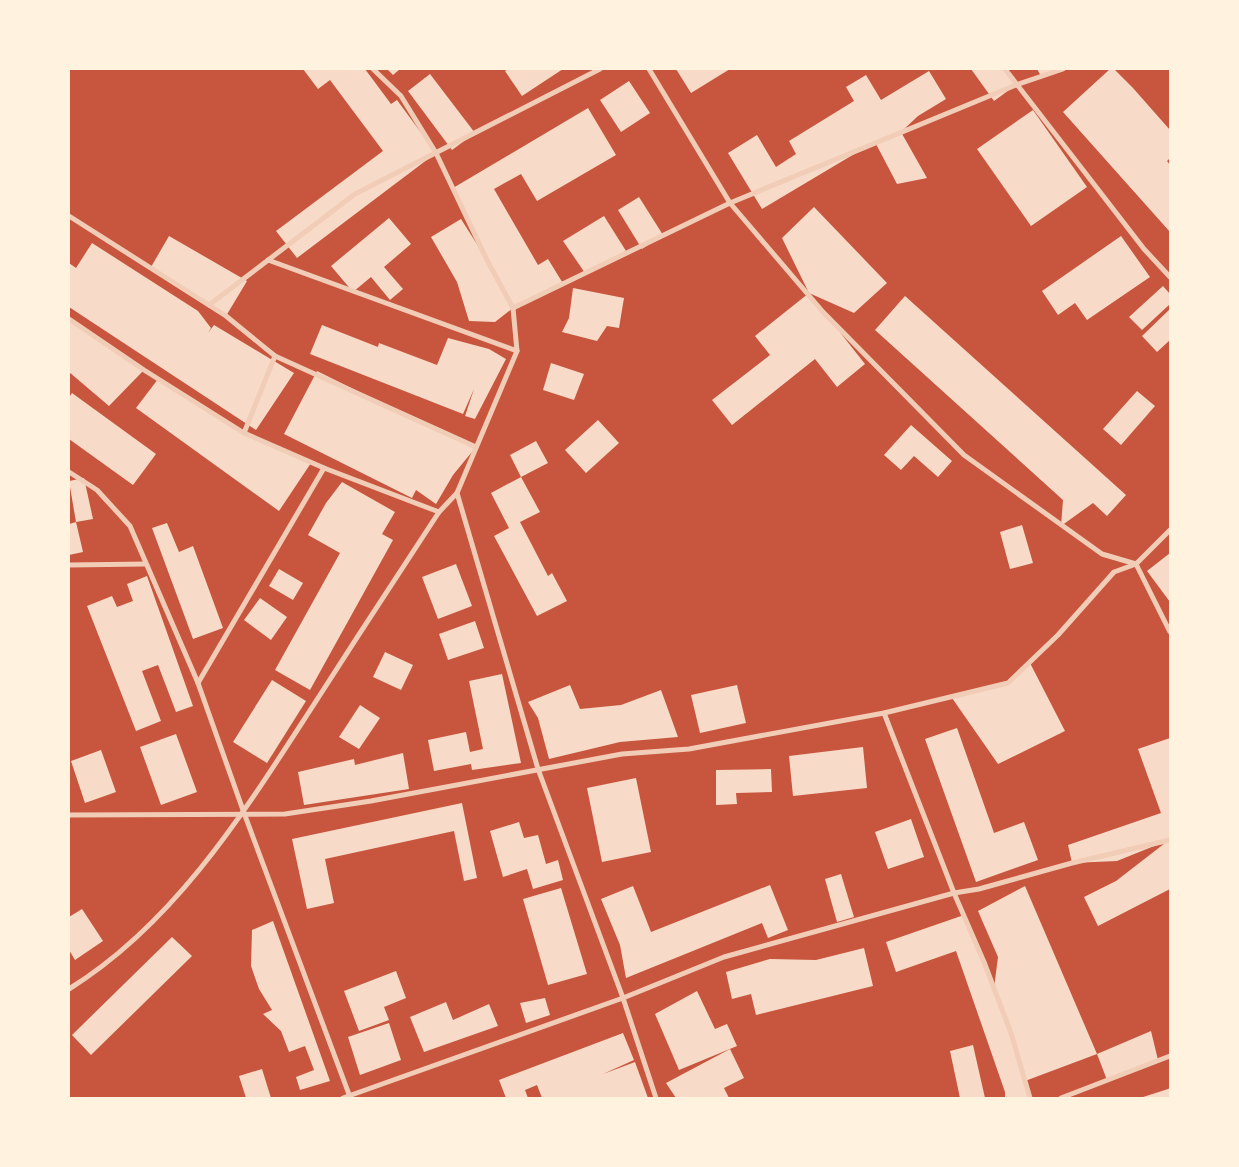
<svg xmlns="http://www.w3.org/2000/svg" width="1239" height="1167" viewBox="0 0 1239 1167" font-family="'PT Sans Narrow',sans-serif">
<rect width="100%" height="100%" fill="#c8553d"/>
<!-- building -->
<g fill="#f7dbc8">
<path d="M303,69H365L391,104L397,100L436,153L297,258L276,231L383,151L330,80L318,89Z"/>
<path d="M387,69H400L393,75Z"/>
<path d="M508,69H563L522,96L505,71Z"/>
<path d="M676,69H730L691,93Z"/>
<path d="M971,69H1005L1016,85L994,101Z"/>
<path d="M1037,69H1062L1041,76Z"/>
<path d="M1110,69H1114L1133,88L1170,130V158L1167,161L1170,165V232L1063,112Z"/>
<path d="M929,71L946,99L918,116L901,132L927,178L897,184L876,144L856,153L762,209L728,153L757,135L776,167L796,154L789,141L854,101L846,87L866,75L881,100Z"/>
<path d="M430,74L475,133L452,150L408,91Z"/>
<path d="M629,81L650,113L621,132L600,100Z"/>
<path d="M588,108L616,155L537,201L521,174L494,189L538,265L548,259L564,285L513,308L495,322L469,321L457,282L431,237L461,219L487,260L453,188Z"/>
<path d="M1033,110L1087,187L1031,226L977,149Z"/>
<path d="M639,197L663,235L642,249L618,210Z"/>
<path d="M814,207L887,283L854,313L809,293L782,238Z"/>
<path d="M604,216L626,251L585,273L563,241Z"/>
<path d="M389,218L411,244L384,267L403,289L390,300L371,277L353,292L331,266Z"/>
<path d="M169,236L247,281L226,316L151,267Z"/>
<path d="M1121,236L1150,277L1087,320L1075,303L1058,315L1042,291Z"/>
<path d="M92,243L198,311L211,328L208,333L214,325L294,373L256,430L69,307V263L76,268Z"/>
<path d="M1163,286L1170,294V304L1142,330L1129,317Z"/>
<path d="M573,288L624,298L619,328L607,326L597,341L562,332L569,318Z"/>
<path d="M809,293L865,364L837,387L815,359L732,425L712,400L770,355L755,336Z"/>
<path d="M905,296L1126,495L1107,516L1093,503L1061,526L1063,500L875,330Z"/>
<path d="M1170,309V340L1157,352L1142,336Z"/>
<path d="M69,319L144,370L109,406L69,372Z"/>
<path d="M322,325L378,347L379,343L437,365L448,338L489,349L506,359L475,419L465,416L474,389L463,414L310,354Z"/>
<path d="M551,363L584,374L574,400L543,390Z"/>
<path d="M317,371L444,434L476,447L453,475L436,504L416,490L412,498L284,434Z"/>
<path d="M158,379L234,427L311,463L279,511L136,408Z"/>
<path d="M1137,391L1155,406L1121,445L1103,429Z"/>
<path d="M72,393L156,454L133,485L69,439V397Z"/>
<path d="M598,420L619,443L586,473L565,450Z"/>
<path d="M911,425L952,461L938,477L914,456L901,470L884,455Z"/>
<path d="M536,441L548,463L521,477L540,512L520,522L548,576L552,573L567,601L537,616L494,536L509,528L491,493L521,477L510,455Z"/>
<path d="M84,478L93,519L76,522L69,481Z"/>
<path d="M342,482L395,512L382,534L393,540L310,690L275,670L340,553L308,535L326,503Z"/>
<path d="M76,522L83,552L69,555V524Z"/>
<path d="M167,523L179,552L193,546L223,628L193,639L152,528Z"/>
<path d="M1022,525L1033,563L1010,569L1000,532Z"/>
<path d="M1170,553V602L1147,571Z"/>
<path d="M456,564L472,606L438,619L422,577Z"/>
<path d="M279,569L303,583L293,600L269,586Z"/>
<path d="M147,576L193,706L176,712L158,665L142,671L161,721L136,731L87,606L112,596L117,607L133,601L127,584Z"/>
<path d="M260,598L287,617L271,640L244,620Z"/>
<path d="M475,621L484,648L448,660L439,634Z"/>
<path d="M385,652L413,665L401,690L373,677Z"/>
<path d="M1030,663L1065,731L998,764L952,698L1008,683Z"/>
<path d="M502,674L521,763L472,770L471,764L434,771L428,740L466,732L470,752L483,749L469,681Z"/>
<path d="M272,680L306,701L267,763L233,742Z"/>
<path d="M570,685L580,709L621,705L661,690L678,737L620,742L549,759L538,718L528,702Z"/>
<path d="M737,685L746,723L700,733L691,695Z"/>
<path d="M360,705L380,718L359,749L339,737Z"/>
<path d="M957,728L994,833L1024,822L1038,860L976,882L925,739Z"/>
<path d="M176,734L197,792L161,805L140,747Z"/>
<path d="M1170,738V889L1098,926L1084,897L1116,881L1169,840L1117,861L1072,863L1068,845L1161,813L1138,749Z"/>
<path d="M863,747L867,788L793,796L789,756Z"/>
<path d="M101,750L116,792L85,803L71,761Z"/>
<path d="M403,753L409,789L304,805L298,772L354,759L355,765Z"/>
<path d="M771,769L772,792L736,793L737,804L716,805V770Z"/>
<path d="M636,778L651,852L602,862L587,788Z"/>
<path d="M462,803L477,878L464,881L454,831L325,859L334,903L307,909L292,839Z"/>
<path d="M911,819L924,857L888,869L875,832Z"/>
<path d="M519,822L524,838L538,835L546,864L558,860L563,880L533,889L527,869L503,877L490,831Z"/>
<path d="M841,874L854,917L837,922L825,879Z"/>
<path d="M770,885L788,930L768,938L762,923L626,978L620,945L601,899L633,886L651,932Z"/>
<path d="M1025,886L1097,1054L1151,1031L1158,1060L1107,1080L1097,1054L1025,1081L1030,1098H1005V1092L956,951L896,972L886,942L964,915L994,988L998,957L978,911Z"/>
<path d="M561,888L587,974L548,985L523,899Z"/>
<path d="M82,909L103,941L75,960L69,950V917Z"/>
<path d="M273,921L330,1081L300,1090L296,1077L314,1070L305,1046L289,1052L281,1031L263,1014L272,1010L259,989L251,966L252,930Z"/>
<path d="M172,937L192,956L91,1055L72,1035Z"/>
<path d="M864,948L873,986L756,1015L751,994L732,999L726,972L770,959L816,960Z"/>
<path d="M396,971L406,998L384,1007L389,1020L359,1031L344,991Z"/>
<path d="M697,991L715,1029L727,1024L737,1046L679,1070L655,1014Z"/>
<path d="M545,998L550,1015L526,1023L520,1003Z"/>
<path d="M446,1002L453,1020L489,1004L498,1026L424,1052L410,1017Z"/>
<path d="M389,1023L401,1060L360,1075L348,1037Z"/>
<path d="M623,1033L634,1060L603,1074L635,1062L648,1098H542L537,1085L525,1090L528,1098H506L499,1080Z"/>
<path d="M973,1045L985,1098H960L950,1051Z"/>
<path d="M730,1049L744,1078L724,1088L729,1098H676L666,1083Z"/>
<path d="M262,1069L271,1098H246L239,1076Z"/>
<path d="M1170,1088V1098H1140L1168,1089Z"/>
</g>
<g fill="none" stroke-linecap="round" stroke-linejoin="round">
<!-- minor -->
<g stroke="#f1ccb7" stroke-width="5">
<path d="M649,69L730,203L823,312L964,455L1102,554L1136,564L1170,632"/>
<path d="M1005,69L1144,249L1170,277"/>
<path d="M69,216L226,316L275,356L476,447"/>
<path d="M268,260L517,351"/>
<path d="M209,305L355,194L600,69"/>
<path d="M513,308L730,203L1016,85L1063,69"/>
<path d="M69,319L144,370L244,433L324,468L439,512"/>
<path d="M244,433L275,356"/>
<path d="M69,472L97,490L130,526L198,683L244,813L350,1097"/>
<path d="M457,493L538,769L623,998L656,1098"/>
<path d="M69,565L146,564"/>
<path d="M198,683L324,468"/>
<path d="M884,713L954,893L984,962L1011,1033L1030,1098"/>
<path d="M69,815L285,814L371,801L622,754L689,749L884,713L1008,683L1058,635L1114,572L1136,564L1170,530"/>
<path d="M69,989C174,924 243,814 309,712C352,645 395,579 439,512L457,493L517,351L513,308L487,260L436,153L401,96L373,69"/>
<path d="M343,1098L623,998L724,957L954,893L979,889L1072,863L1170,840"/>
<path d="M1061,1098L1170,1056"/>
</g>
</g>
<!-- border -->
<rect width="1239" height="1167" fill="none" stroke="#fff3e0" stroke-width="140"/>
</svg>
